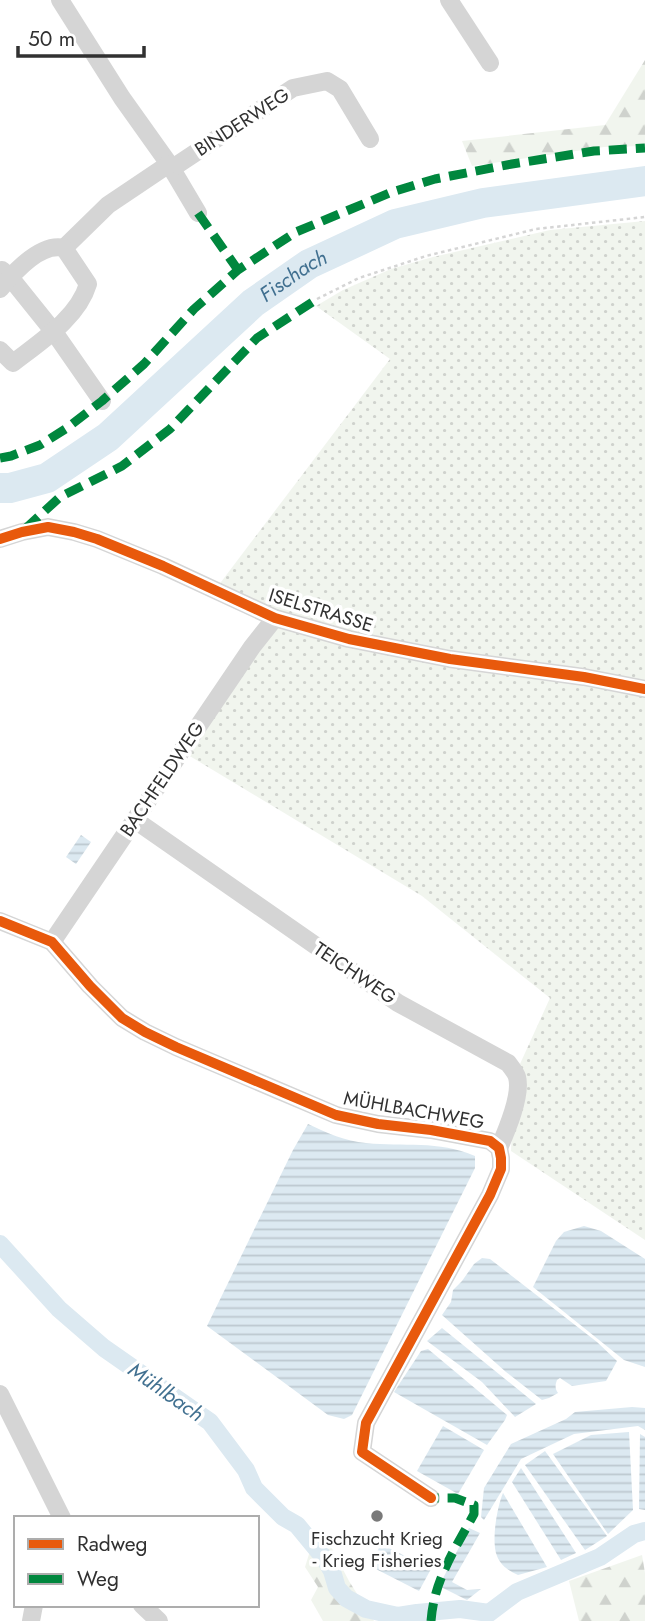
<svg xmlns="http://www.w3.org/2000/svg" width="645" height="1621" viewBox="0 0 645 1621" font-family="Jost,sans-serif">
<defs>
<pattern id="grass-dots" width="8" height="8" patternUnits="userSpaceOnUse" patternTransform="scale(1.75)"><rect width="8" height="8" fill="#f1f5ee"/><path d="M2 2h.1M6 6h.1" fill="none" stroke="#cfd2cd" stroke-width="1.8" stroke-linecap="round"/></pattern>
<pattern id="forest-firs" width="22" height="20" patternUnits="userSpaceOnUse" patternTransform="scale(1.75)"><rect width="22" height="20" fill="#f1f5ee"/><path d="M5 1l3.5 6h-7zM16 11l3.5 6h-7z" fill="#cfd2cd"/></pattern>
<pattern id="water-rules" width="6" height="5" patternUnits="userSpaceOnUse" patternTransform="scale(1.75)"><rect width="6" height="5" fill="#dce9f1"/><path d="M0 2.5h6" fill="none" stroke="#bdc8cf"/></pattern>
</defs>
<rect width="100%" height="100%" fill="#fff"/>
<!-- grass -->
<path fill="url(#grass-dots)" d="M645,221V1240L511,1151L512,1127L521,1068L520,1064L550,998L422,896L188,755L267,638L286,614L218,586L390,359L316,306L343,290L391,269L433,257L550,230Z"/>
<!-- forest -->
<g fill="url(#forest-firs)">
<path d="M645,60V146L604,147L472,166L462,141L605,125Z"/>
<path d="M327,1539L349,1581L374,1621H323L311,1600L318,1587L305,1567L310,1551Z"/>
<path d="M642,1555L645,1573V1621H579L569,1581Z"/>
</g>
<!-- water -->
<g fill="url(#water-rules)">
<path d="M81,835L91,842L76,864L66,857Z"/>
<path d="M308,1124C327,1133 345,1141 366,1143C404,1147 438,1140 475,1156V1168L352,1415L344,1419L328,1415L207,1326L293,1150Z"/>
<path d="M584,1226L601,1231L645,1259V1367L624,1360L533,1287L556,1241L564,1232Z"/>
<path d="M482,1258L490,1259L597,1342L617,1361L606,1381L572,1386L560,1378L557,1380C555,1385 555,1389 558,1393L549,1398L542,1400L506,1372L442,1315L451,1302L453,1290L462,1281L474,1264Z"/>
<path d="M442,1328L536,1404L515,1417L482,1382L427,1341Z"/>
<path d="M428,1349L507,1415L505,1420L487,1445L394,1392L421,1351Z"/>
<path d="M632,1407L645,1408V1430L638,1426L574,1434L521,1459L484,1520L481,1517L484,1488L511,1444L566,1419L575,1412Z"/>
<path d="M443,1426L484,1450L458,1494L417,1471Z"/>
<path d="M629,1432L633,1510L608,1534L553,1454L591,1435Z"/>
<path d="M640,1434L645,1437V1510L639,1509Z"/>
<path d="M545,1451L607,1536L585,1550L525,1465Z"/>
<path d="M521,1468L576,1553L561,1560L512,1482Z"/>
<path d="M503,1493L547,1567L518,1575C509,1571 501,1566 497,1556C491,1541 497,1507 503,1493Z"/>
<path d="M469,1528L480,1533L452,1582L467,1590L481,1589L467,1600L439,1586Z"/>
<path d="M381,1544L431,1569L419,1591L370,1566Z"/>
</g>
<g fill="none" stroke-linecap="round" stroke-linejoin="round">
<!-- canal -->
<path stroke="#dce9f1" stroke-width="18" d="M0,1244L59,1309L104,1348L210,1422L246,1470L254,1488L283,1517L297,1525L325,1559L332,1571L337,1588L346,1598L366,1609L398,1616L417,1613L460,1609L489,1613L517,1592L600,1557L634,1534L645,1531"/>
<!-- river -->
<path stroke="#dce9f1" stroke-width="30" id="s1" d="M0,488H10L47,478L108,437L253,303L309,264L395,224L483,203L645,181"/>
<!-- path -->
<path stroke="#d5d5d5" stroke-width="2.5" stroke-dasharray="3.5 3.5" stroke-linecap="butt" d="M317,299L359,278L426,256L536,229L645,217"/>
<!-- minor -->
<g stroke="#d5d5d5" stroke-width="18">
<path d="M60,0L122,98L169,164L198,213"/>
<path d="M449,0L490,63"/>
<path d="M171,169L293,88L327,81L340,89L370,139"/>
<path d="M64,248L108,205L169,164"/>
<path d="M2,270L9,276L54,332L102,401"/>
<path d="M0,289C14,272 41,242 64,248L88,284C78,318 40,342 13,363L0,350"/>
<path d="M0,539L22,532L48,527L74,532L97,539L163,566L275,618L349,639L450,659L584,677L645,689"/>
<path d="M135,820L398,1003L508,1063C511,1067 516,1073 517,1077C522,1095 506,1132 499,1148"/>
<path d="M0,921L52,942L90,986L122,1018L145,1032L176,1047L336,1115L378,1124L431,1130L490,1141L499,1148L501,1158V1169L490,1195L366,1423L362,1452L431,1498"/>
<path d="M52,942L252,647L275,618"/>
<path d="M0,1394L62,1518"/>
<path d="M142,1605L159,1621"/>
<path d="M31,1621L34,1605"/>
</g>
<!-- quiet -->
<g stroke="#00873e" stroke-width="9" stroke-dasharray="18 9" stroke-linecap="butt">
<path d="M198,213L238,270"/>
<path d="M0,458L11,456L40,445L67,428L102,401L144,364L194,309L238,270L296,232L392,192L435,179L512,164L594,151L645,148"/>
<path d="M25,529L60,497L122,466L170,429L257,338L317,299"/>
<path d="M431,1621C434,1580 455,1549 474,1514V1505L455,1498H431"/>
</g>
<defs>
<g id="cycleway">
<path d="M0,539L22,532L48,527L74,532L97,539L163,566L275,618L349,639L450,659L584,677L645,689"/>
<path d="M0,921L52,942L90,986L122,1018L145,1032L176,1047L336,1115L378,1124L431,1130L490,1141L499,1148L501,1158V1169L490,1195L366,1423L362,1452L431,1498"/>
</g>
</defs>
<!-- cycleway casing -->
<use href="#cycleway" stroke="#fff" stroke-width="15"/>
<!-- cycleway -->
<use href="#cycleway" stroke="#e8590c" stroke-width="10"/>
</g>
<!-- markers -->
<circle fill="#797979" stroke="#fff" stroke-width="2.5" cx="377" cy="1516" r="7"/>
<g text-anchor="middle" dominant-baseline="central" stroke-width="7" stroke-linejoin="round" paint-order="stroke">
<!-- street labels -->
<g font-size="19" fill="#313131" stroke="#fff">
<text transform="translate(242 122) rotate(-33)">BINDERWEG</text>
<text transform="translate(321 610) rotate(17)">ISELSTRASSE</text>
<text transform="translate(162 779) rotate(-56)">BACHFELDWEG</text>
<text transform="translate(355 973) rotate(34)">TEICHWEG</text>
<text transform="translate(414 1110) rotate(10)">MÜHLBACHWEG</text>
</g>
<!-- poi labels -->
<g font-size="19" fill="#313131" stroke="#fff">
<text x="377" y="1538">Fischzucht Krieg<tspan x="377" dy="22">- Krieg Fisheries</tspan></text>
</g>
<!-- water labels -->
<g font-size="21" font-style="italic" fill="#417090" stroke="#fff">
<text stroke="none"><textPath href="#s1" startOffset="368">Fischach</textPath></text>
<text transform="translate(166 1392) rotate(35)">Mühlbach</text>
</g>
</g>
<!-- legend -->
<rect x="14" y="1516" width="245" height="91" fill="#ffffff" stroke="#adadad" stroke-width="2"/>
<rect x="28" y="1539" width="35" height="10" fill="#e8590c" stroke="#adadad" stroke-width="2"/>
<text x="77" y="1551" font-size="21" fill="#313131">Radweg</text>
<rect x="28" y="1574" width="35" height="10" fill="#00873e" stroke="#adadad" stroke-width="2"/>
<text x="77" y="1586" font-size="21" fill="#313131">Weg</text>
<!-- scale -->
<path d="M18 46v10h126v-10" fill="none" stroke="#313131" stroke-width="3.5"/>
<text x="28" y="46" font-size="21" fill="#313131" stroke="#ffffff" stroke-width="5" paint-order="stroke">50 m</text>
</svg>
